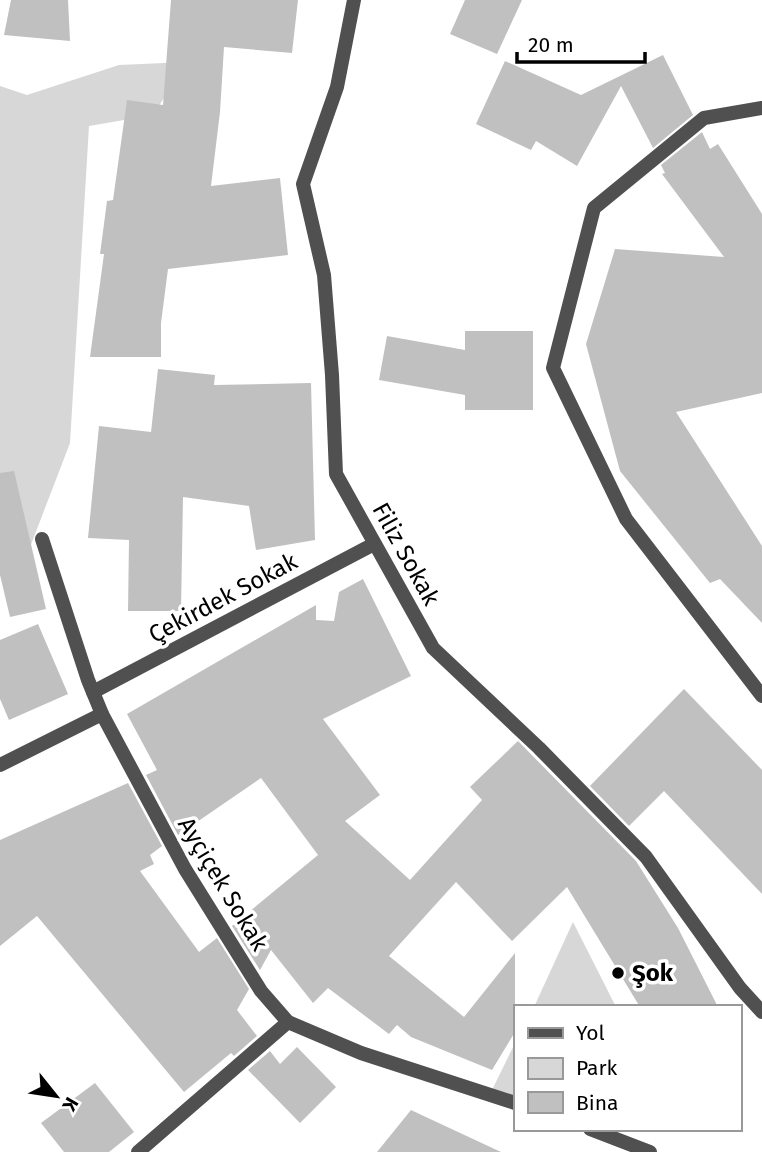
<svg xmlns="http://www.w3.org/2000/svg" width="762" height="1152" viewBox="0 0 762 1152" font-family="'Fira Sans',sans-serif">
<rect width="100%" height="100%" fill="#fff"/>
<!-- green -->
<g fill="#d7d7d7">
<path d="M187,62L153,115L89,126L70,443L27,555L0,554V86L27,95L119,65Z"/>
<path d="M573,922L616,1007H534Z"/>
<path d="M515,1043V1098L492,1090Z"/>
</g>
<!-- building -->
<g fill="#c0c0c0">
<path d="M11,0H68L70,41L4,35Z"/>
<path d="M171,0H298L292,53L224,47L220,112L211,186L280,178L288,255L168,269L161,323V357H90L104,254H100L107,201L113,200L127,100L163,105Z"/>
<path d="M465,0H522L497,54L450,34Z"/>
<path d="M663,55L693,115L653,148L621,86L577,166L536,141L531,150L476,124L505,61L581,95Z"/>
<path d="M702,132L710,149L718,144L762,214V393L676,412L762,546V623L720,579L710,583L620,471L586,344L615,249L724,257L662,174L665,173L661,165Z"/>
<path d="M465,331H533V410H465V395L379,380L387,336L465,350Z"/>
<path d="M158,369L215,375L214,385L311,383L315,540L256,550L249,506L183,497L181,611H128L129,540L88,538L99,426L151,432Z"/>
<path d="M14,471L46,609L10,617L0,575V473Z"/>
<path d="M363,579L411,676L323,719L380,795L345,821L410,880L482,800L470,787L518,741L636,861L678,928L718,1007H640L567,887L512,941L456,882L389,956L464,1017L515,953V1032L492,1070L411,1037L397,1025L389,1034L328,988L313,1003L271,950L260,970L232,926L318,855L261,778L178,835L146,775L157,770L127,714L316,605V620L334,621L339,592Z"/>
<path d="M38,624L68,694L9,720L0,699V640Z"/>
<path d="M684,689L762,770V894L664,791L629,826L590,786Z"/>
<path d="M128,783L162,846L150,855L154,864L140,871L199,952L217,938L249,989L237,1010L257,1036L234,1056L231,1053L184,1092L37,916L0,946V840Z"/>
<path d="M297,1047L336,1087L300,1123L248,1070L270,1051L280,1064Z"/>
<path d="M95,1083L134,1132L109,1152H64L41,1123Z"/>
<path d="M411,1110L428,1118L501,1152H377Z"/>
</g>
<g fill="none" stroke-linecap="round" stroke-linejoin="round">
<!-- minor -->
<g stroke="#505050" stroke-width="14">
<path d="M354,0L337,87L303,184L324,275L332,375L336,474L433,648L539,748L646,857L740,988L762,1012"/>
<path d="M762,108L704,118L594,208L553,368L626,519L762,696"/>
<path d="M42,539L88,680L102,714L185,869L261,991L288,1022L361,1053L515,1103"/>
<path d="M93,692L374,544"/>
<path d="M0,765L102,714"/>
<path d="M590,1129L650,1152"/>
<path d="M138,1152L288,1022"/>
</g>
</g>
<!-- markers -->
<circle fill="#000" stroke="#fff" stroke-width="2.5" cx="618" cy="973" r="7"/>
<g text-anchor="middle" dominant-baseline="central" stroke-width="7" stroke-linejoin="round" paint-order="stroke">
<!-- street labels -->
<g font-size="24" fill="#000" stroke="#fff">
<text transform="translate(406 554) rotate(61)">Filiz Sokak</text>
<text transform="translate(223 598) rotate(-28)">Çekirdek Sokak</text>
<text transform="translate(223 884) rotate(59)">Ayçiçek Sokak</text>
</g>
<!-- poi labels -->
<g font-size="24" font-weight="bold" fill="#000" stroke="#fff" text-anchor="start">
<text x="632" y="973">Şok</text>
</g>
</g>
<!-- legend -->
<rect x="514" y="1005" width="228" height="126" fill="#ffffff" stroke="#999999" stroke-width="2"/>
<rect x="528" y="1028" width="35" height="10" fill="#505050" stroke="#999999" stroke-width="2"/>
<text x="576" y="1040" font-size="21" fill="#000000">Yol</text>
<rect x="528" y="1058" width="35" height="21" fill="#d7d7d7" stroke="#999999" stroke-width="2"/>
<text x="576" y="1075" font-size="21" fill="#000000">Park</text>
<rect x="528" y="1092" width="35" height="21" fill="#c0c0c0" stroke="#999999" stroke-width="2"/>
<text x="576" y="1110" font-size="21" fill="#000000">Bina</text>
<!-- north arrow -->
<g transform="translate(56 1096) rotate(120)" stroke="#ffffff" stroke-width="5" paint-order="stroke">
<path d="M0-5L12 26L0 18L-12 26Z" fill="#000000"/>
<text y="-10" font-size="19" font-weight="bold" text-anchor="middle" fill="#000000">K</text>
</g>
<!-- scale -->
<path d="M517 52v10h128v-10" fill="none" stroke="#000000" stroke-width="3.5"/>
<text x="528" y="52" font-size="21" fill="#000000" stroke="#ffffff" stroke-width="5" paint-order="stroke">20 m</text>
</svg>
